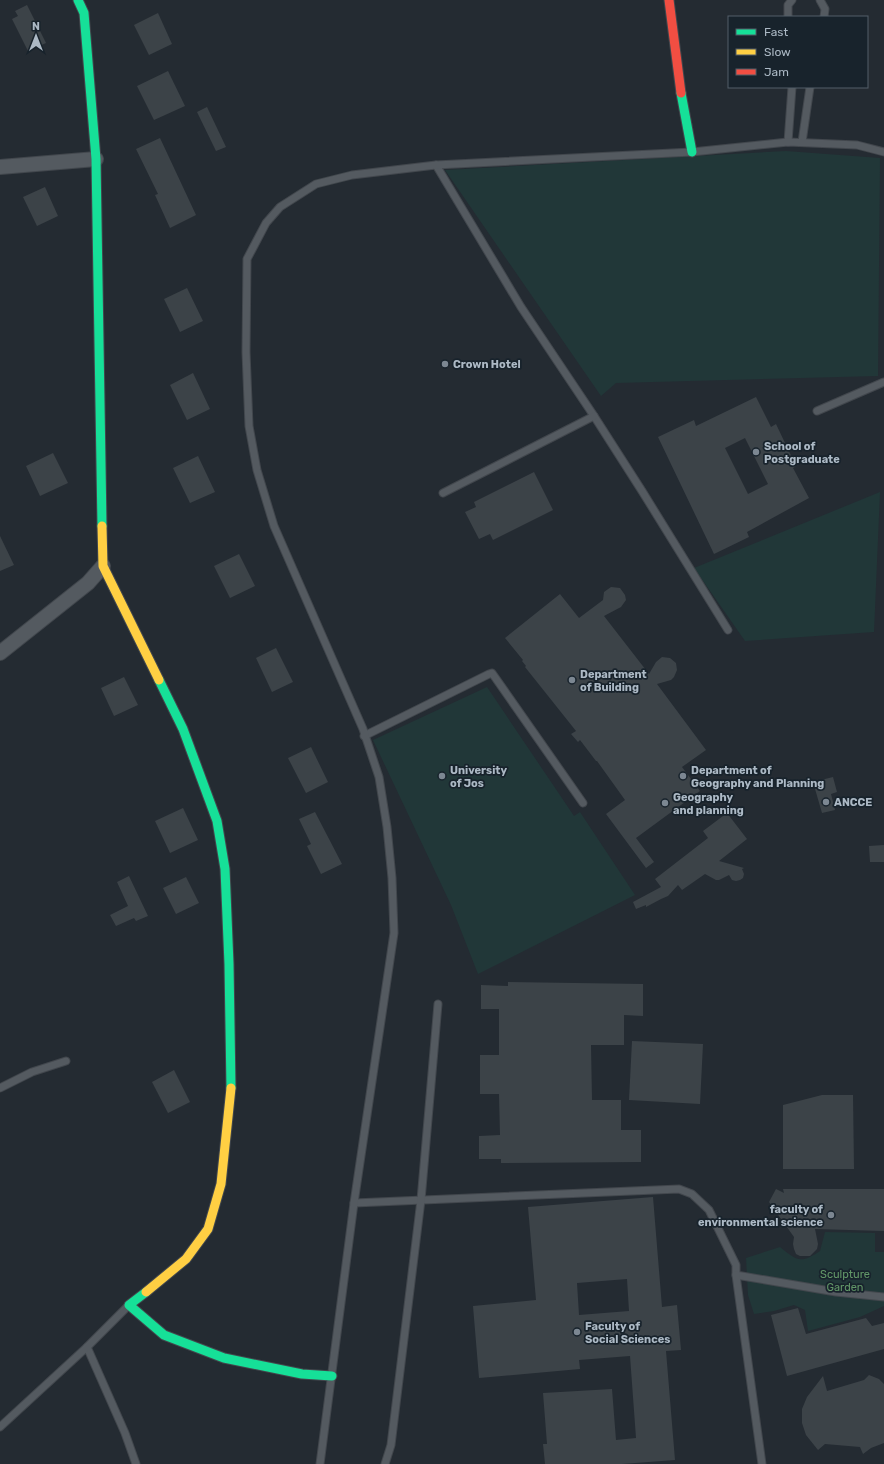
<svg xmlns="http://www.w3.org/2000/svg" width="884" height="1464" viewBox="0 0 884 1464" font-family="Rubik,sans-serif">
<rect width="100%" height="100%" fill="#242b32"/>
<!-- green -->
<g fill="#213738">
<path d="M786,151L880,158L878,376L616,383L601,396L445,170Z"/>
<path d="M880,492L874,632L745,641L694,568Z"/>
<path d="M487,687L574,816L580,812L635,895L478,974L451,905L373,740Z"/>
<path d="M825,1232L875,1233V1252H884V1306L860,1317L808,1331L805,1310L794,1305L774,1311L754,1314L748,1295L746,1258L780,1247C797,1261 801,1264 820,1251Z"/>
</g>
<!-- building -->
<g fill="#3c4348" fill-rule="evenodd">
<path d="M27,5L46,43L28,51L12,19L18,16L15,11Z"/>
<path d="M158,13L172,44L149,55L134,25Z"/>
<path d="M168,71L185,106L154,120L137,86Z"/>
<path d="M207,107L226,147L216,151L197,112Z"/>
<path d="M160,138L196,215L170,228L155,195L158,194L136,149Z"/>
<path d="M45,187L58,216L37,226L23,197Z"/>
<path d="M187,288L203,321L180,332L164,299Z"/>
<path d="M193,373L210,409L187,420L170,385Z"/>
<path d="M756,397L771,427L776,424L796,466L793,468L809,498L747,532L749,537L714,554L658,437L694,420L696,426ZM745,438L768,484L748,494L725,448Z"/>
<path d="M53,453L68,483L40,496L26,466Z"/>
<path d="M198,456L215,492L190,503L173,468Z"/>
<path d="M534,472L553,510L493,540L490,534L479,539L465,512L476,507L474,502Z"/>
<path d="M0,536L14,565L0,571Z"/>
<path d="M239,554L255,586L230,598L214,566Z"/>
<path d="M611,587L620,588L625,595L626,600L621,607L604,616L649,674L656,662L662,657L670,658L676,663L677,670L674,677L671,680L657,684L706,750L682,767L700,791L636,838L654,862L646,868L606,814L625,800L597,761H596L580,740L578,742L571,734L576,731L525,667L526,666L522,661L523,660L505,638L560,594L579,618L603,600L604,592Z"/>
<path d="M276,648L293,682L272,692L256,658Z"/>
<path d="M124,677L138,705L114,716L101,688Z"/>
<path d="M311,747L328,782L306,793L288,758Z"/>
<path d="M833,777L837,792L831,794L835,810L822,813L813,782Z"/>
<path d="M183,808L198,840L170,853L155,821Z"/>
<path d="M315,812L342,864L321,874L307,846L311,844L299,819Z"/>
<path d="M727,813L747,839L719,861L744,868L742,869L744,874L743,878L740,880L736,881L732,880L729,875L719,880H716L705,874L682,890L678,885L668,896L661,899L646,907V905L636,909L633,902L661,887L655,879L708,838L703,831Z"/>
<path d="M884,845V862H870L869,846Z"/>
<path d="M129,876L148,916L136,921L134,918L116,926L110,915L128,906L117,882Z"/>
<path d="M186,877L199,903L176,914L163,888Z"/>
<path d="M508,982L643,984V1016L624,1015V1045H591L592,1100H621V1130H641V1162L501,1163V1159H479V1136L500,1135L499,1094H480V1055H499V1009H481V985L508,986Z"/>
<path d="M632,1041L703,1044L700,1104L629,1100Z"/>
<path d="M174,1070L190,1102L168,1113L152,1082Z"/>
<path d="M822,1095H853L854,1169H783V1105Z"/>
<path d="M776,1189L784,1193L783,1189H884V1231L815,1229L818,1244L817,1249L810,1256H800L796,1254L794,1249L793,1244L794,1237L769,1202Z"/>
<path d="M653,1197L662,1307L677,1305L681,1350L666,1351L675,1460L622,1464H545L543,1444H547L543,1393L612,1389L616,1440L636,1438L630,1356L579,1360L580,1369L479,1378L473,1306L536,1300L528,1207ZM627,1279L629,1311L579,1315L577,1283Z"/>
<path d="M798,1308L806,1334L866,1318L872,1326L884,1323V1349L787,1376L771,1315Z"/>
<path d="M869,1375L879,1379L884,1384V1443L871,1448L863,1454L860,1447L825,1444L818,1450L806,1435L802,1423V1409L807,1397L823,1376L827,1391L864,1380Z"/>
</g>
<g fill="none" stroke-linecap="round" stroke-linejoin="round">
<defs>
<g id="lane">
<path d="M820,0L825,9L824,17"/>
<path d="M788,17V5L792,0"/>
<path d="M788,142L792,87"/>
<path d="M802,142L810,87"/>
<path d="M436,165L521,307L594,416L642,491L728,630"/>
<path d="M817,411L884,382"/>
<path d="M443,493L594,416"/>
<path d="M364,736L489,674L492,673L583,803"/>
<path d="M0,1088L32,1072L66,1061"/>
<path d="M354,1203L679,1189L692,1194L709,1210L736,1265V1275L836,1292L884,1297"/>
<path d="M736,1275L762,1464"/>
<path d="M87,1347L125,1433L136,1464"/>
<path d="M0,1427L87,1347L129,1305"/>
<path d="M320,1464L354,1203L394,933L392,878L387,827L379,777L363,729L274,526L257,470L249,426L246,352L247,259L266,223L280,207L316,184L352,175L436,165L692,152L788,142L857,145L884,152"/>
<path d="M385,1464L391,1445L421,1200L438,1004"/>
</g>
<g id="street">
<path d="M0,167L96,159"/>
<path d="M0,653L88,583L103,566"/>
</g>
<g id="fast">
<path d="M78,0L84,13L96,159L102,526"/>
<path d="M681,93L692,152"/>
<path d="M159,680L183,729L217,821L225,869L229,964L231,1088"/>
<path d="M146,1292L129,1305L164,1335L224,1358L302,1374L332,1376"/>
</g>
<g id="slow">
<path d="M102,526L103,566L159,680"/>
<path d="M146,1292L186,1259L208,1229L221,1184L231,1088"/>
</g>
<path id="jam" d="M669,0L681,93"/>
</defs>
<!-- lane casing -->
<use href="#lane" stroke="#42474d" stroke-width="9"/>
<!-- street casing -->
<use href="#street" stroke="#42474d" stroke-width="16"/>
<!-- fast casing -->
<use href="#fast" stroke="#42474d" stroke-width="11"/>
<!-- slow casing -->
<use href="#slow" stroke="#42474d" stroke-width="11"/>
<!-- jam casing -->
<use href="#jam" stroke="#42474d" stroke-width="11"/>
<!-- lane -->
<use href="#lane" stroke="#545a60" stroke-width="7"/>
<!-- street -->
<use href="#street" stroke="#545a60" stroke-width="14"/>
<!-- fast -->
<use href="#fast" stroke="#16e098" stroke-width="9"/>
<!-- slow -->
<use href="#slow" stroke="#ffcf43" stroke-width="9"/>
<!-- jam -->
<use href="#jam" stroke="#f24e42" stroke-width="9"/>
</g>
<!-- markers -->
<g fill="#7c8792" stroke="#18232c" stroke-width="1.5">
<circle cx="445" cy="364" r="4"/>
<circle cx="756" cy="452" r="4"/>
<circle cx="572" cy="680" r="4"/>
<circle cx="442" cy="776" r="4"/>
<circle cx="683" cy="776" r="4"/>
<circle cx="826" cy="802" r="4"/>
<circle cx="665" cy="803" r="4"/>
<circle cx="831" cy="1215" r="4"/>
<circle cx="577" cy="1332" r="4"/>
</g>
<g text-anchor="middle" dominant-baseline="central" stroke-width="3.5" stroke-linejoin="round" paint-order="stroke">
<!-- poi labels -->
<g font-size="11" font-weight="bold" fill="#acb9c5" stroke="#18232c" text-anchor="start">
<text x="453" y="364">Crown Hotel</text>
<text x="764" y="446">School of<tspan x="764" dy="13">Postgraduate</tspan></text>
<text x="580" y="674">Department<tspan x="580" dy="13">of Building</tspan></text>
<text x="450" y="770">University<tspan x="450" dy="13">of Jos</tspan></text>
<text x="691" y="770">Department of<tspan x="691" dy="13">Geography and Planning</tspan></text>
<text x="673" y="797">Geography<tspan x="673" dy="13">and planning</tspan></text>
<text x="834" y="802">ANCCE</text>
<text x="823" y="1209" text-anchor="end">faculty of<tspan x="823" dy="13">environmental science</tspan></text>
<text x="585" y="1326">Faculty of<tspan x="585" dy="13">Social Sciences</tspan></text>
</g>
<!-- park labels -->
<g font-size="11" fill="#629768" stroke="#18232c">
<text x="845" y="1274">Sculpture<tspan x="845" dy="13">Garden</tspan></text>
</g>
</g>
<!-- legend -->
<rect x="728" y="16" width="140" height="72" fill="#18232c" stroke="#535f69"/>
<rect x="736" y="29" width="20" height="6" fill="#16e098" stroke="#535f69"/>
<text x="764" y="36" font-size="12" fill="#acb9c5">Fast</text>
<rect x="736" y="49" width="20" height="6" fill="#ffcf43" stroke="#535f69"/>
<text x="764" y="56" font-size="12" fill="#acb9c5">Slow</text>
<rect x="736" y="69" width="20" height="6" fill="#f24e42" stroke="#535f69"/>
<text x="764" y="76" font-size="12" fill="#acb9c5">Jam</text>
<!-- north arrow -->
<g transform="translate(36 36)" stroke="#18232c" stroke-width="3" paint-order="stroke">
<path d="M0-3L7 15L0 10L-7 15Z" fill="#acb9c5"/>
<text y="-6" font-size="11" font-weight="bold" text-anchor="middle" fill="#acb9c5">N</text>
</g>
</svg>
